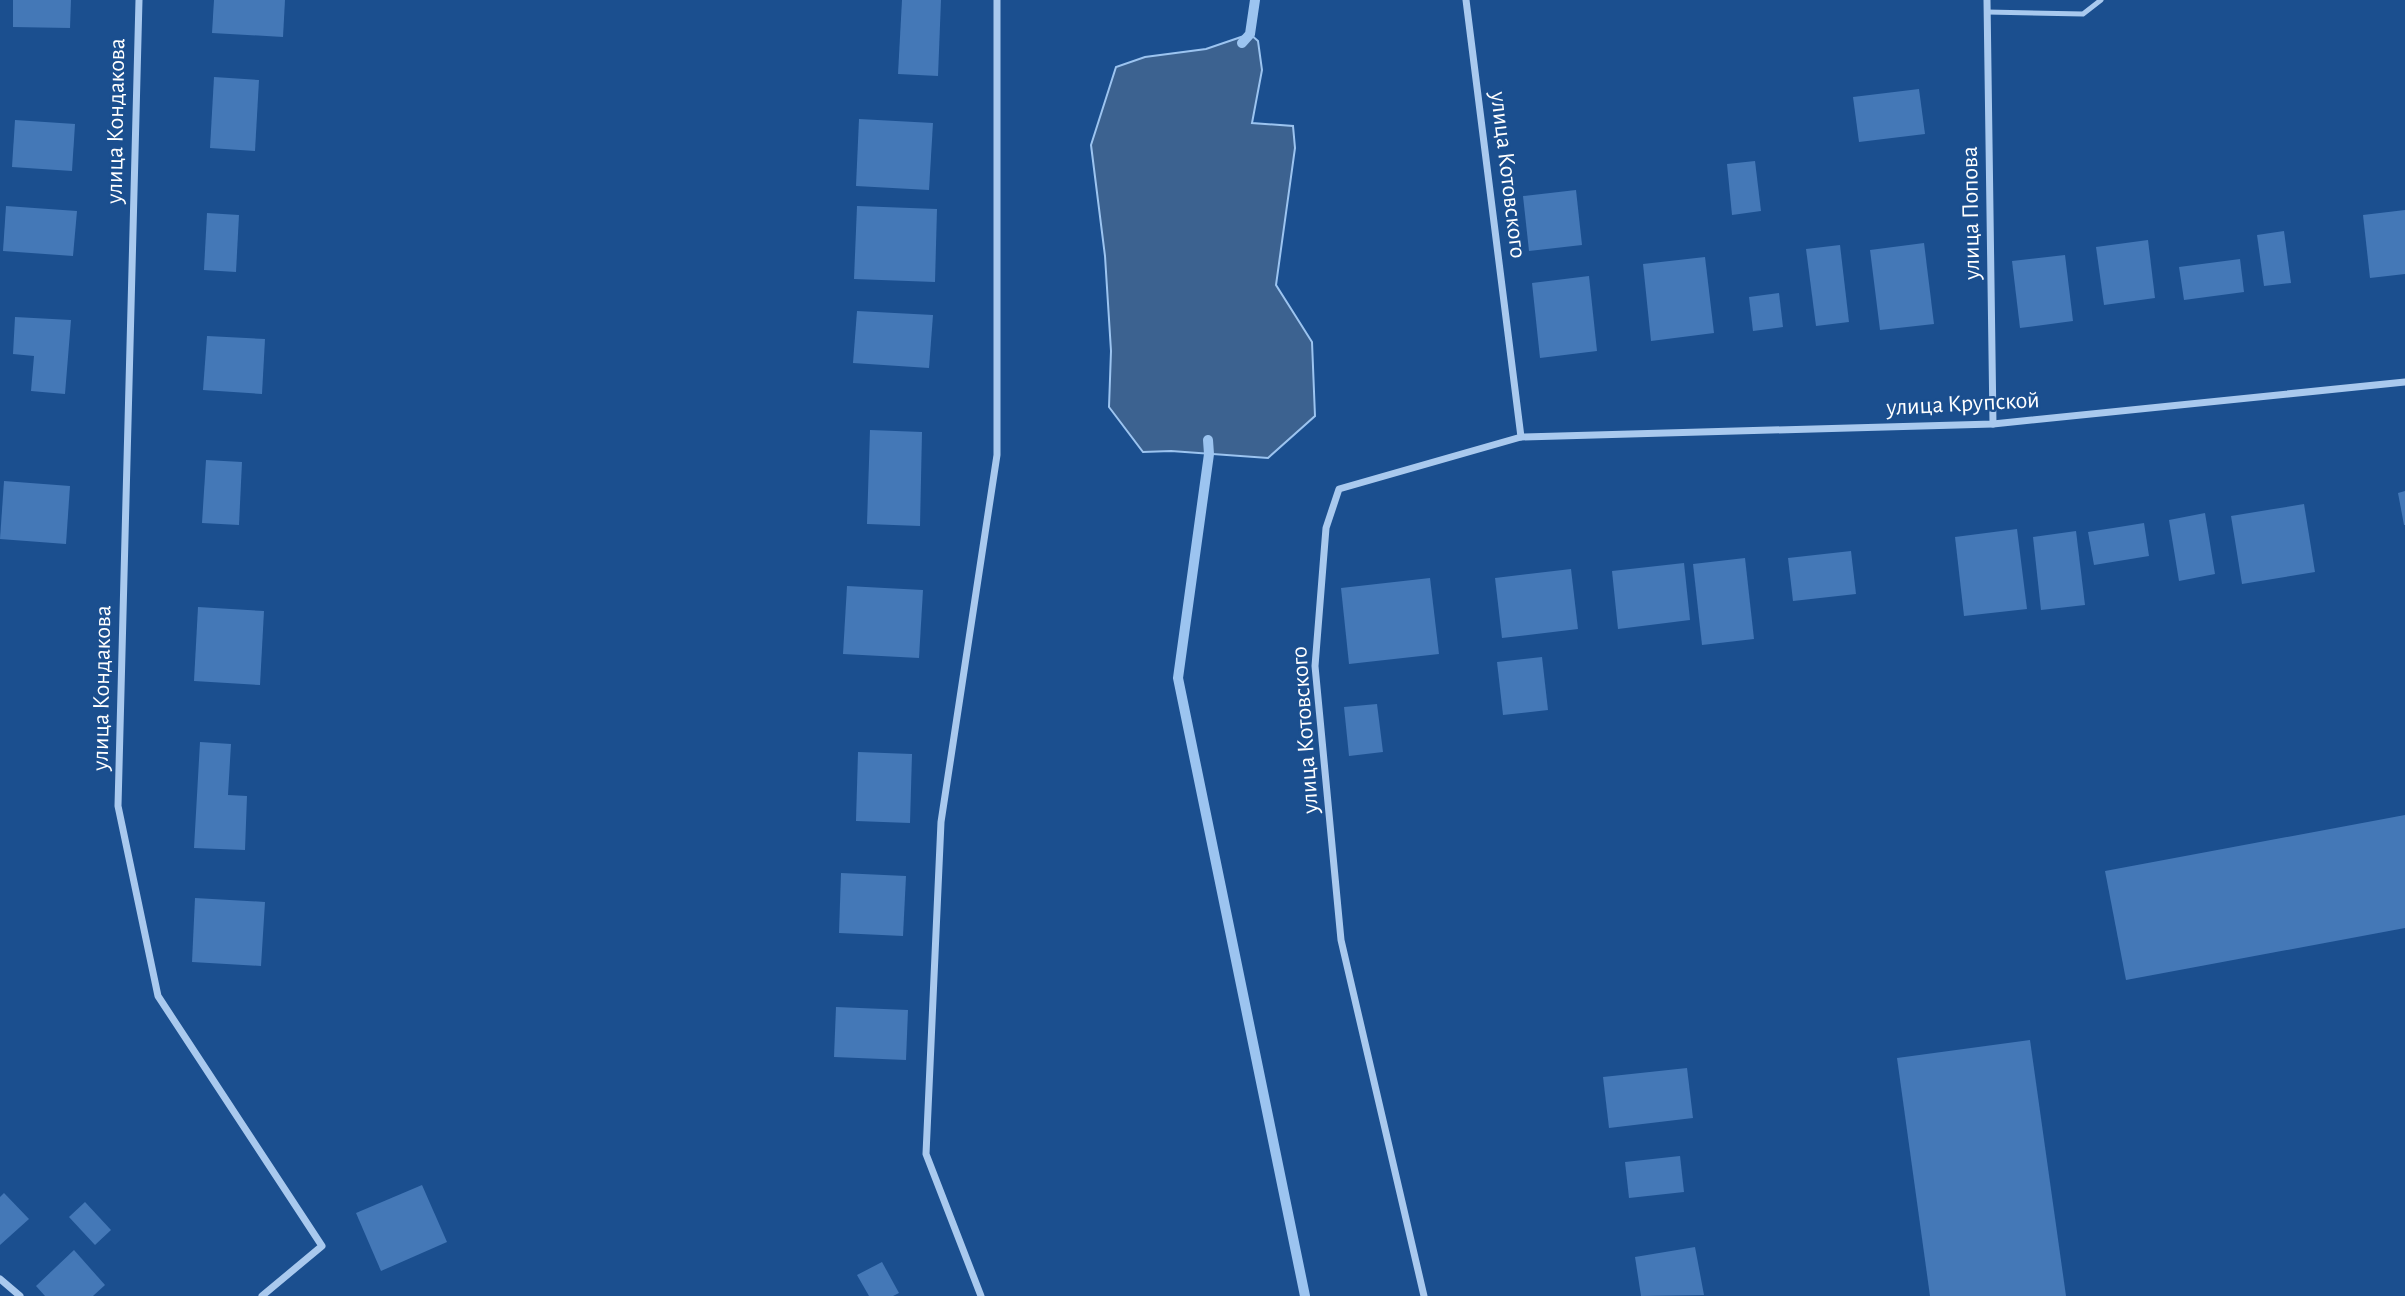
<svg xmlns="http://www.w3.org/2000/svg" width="2405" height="1296" viewBox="0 0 2405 1296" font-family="'Alegreya Sans',sans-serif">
<rect width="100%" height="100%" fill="#1b4f8f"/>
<!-- water -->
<path fill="#3c6290" stroke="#9cc4f0" stroke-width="2" d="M1250,34L1258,41L1262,70L1252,123L1293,126L1295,148L1276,285L1312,342L1315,416L1268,458L1171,451L1143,452L1109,407L1111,351L1105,256L1091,145L1116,67L1145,57L1206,49Z"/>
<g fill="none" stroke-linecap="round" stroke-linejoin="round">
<!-- stream -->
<g stroke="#9cc4f0" stroke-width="10">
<path d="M1242,43L1250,34L1255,0"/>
<path d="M1208,440L1209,454L1178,678L1305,1296"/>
</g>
</g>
<!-- building -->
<g fill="#4478b7">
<path d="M13,0H71L70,28L13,27Z"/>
<path d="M214,0H285L283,37L212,33Z"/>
<path d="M902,0H941L938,76L898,74Z"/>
<path d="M214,77L259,80L255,151L210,148Z"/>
<path d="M1919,89L1925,134L1859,142L1853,97Z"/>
<path d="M859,119L933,123L929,190L856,186Z"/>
<path d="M15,120L75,124L72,171L12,167Z"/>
<path d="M1755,161L1761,211L1732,215L1727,164Z"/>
<path d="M1576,190L1582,245L1529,251L1523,196Z"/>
<path d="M6,206L77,211L73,256L3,251Z"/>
<path d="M857,206L937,209L935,282L854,279Z"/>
<path d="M2405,210V274L2370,278L2363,215Z"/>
<path d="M207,213L239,215L236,272L204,270Z"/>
<path d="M2284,231L2291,283L2264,286L2257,235Z"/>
<path d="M2148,240L2155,298L2104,305L2096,247Z"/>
<path d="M1924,243L1934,324L1880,330L1870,250Z"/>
<path d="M1840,245L1849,322L1816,326L1806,249Z"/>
<path d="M2065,255L2073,321L2020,328L2012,261Z"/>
<path d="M1705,257L1714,333L1651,341L1643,264Z"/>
<path d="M2240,259L2244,292L2184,300L2179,267Z"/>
<path d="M1589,276L1597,351L1540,358L1532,283Z"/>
<path d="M1779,293L1783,327L1753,331L1749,297Z"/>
<path d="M857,311L933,315L929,368L853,363Z"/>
<path d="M15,317L71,320L65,394L31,391L34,356L13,354Z"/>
<path d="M207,336L265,339L262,394L203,390Z"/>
<path d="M870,430L922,432L920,526L867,524Z"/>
<path d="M206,460L242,462L239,525L202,523Z"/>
<path d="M4,481L70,486L66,544L0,539Z"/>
<path d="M2405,491V525H2404L2398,493Z"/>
<path d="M2304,504L2315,572L2242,584L2231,516Z"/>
<path d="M2205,513L2215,574L2179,581L2169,520Z"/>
<path d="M2144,523L2149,556L2094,565L2088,532Z"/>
<path d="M2017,529L2027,609L1964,616L1955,537Z"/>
<path d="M2076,531L2085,605L2041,610L2033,537Z"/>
<path d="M1851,551L1856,594L1793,601L1788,558Z"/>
<path d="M1745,558L1754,639L1702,645L1693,564Z"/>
<path d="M1684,563L1690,620L1618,629L1612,571Z"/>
<path d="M1571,569L1578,629L1502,638L1495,578Z"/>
<path d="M1430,578L1439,654L1349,664L1341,588Z"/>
<path d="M847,586L923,590L919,658L843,654Z"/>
<path d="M198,607L264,611L260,685L194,681Z"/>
<path d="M1542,657L1548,710L1503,715L1497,662Z"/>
<path d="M1377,704L1383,752L1349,756L1344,707Z"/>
<path d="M200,742L231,744L228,795L247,796L245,850L194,848Z"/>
<path d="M858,752L912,754L910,823L856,821Z"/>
<path d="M2405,815V928L2126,980L2105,871Z"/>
<path d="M841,873L906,876L903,936L839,933Z"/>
<path d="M195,898L265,902L261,966L192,962Z"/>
<path d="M836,1007L908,1010L906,1060L834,1057Z"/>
<path d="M2030,1040L2066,1296H1930L1897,1058Z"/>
<path d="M1687,1068L1693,1118L1609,1128L1603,1077Z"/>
<path d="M1680,1156L1684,1192L1629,1198L1625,1162Z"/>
<path d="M422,1185L447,1242L381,1271L356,1213Z"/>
<path d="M4,1193L29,1219L0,1245V1197Z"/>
<path d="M85,1202L111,1230L95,1245L69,1217Z"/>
<path d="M1695,1247L1704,1295L1641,1296L1635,1257Z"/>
<path d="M74,1250L105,1285L93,1296H45L36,1286Z"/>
<path d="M882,1262L899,1293L893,1296H869L857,1275Z"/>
</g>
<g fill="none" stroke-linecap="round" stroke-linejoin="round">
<!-- service -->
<path stroke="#a9c9ee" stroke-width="5" d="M1987,12L2083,14L2101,0"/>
<!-- minor -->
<g stroke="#a9c9ee" stroke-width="7">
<path d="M139,0L118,806L158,996L322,1246L262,1296"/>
<path d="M1987,0L1993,424"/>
<path d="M1521,437L1993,424L2405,382"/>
<path d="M0,1279L20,1296"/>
<path d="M981,1296L926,1154L941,822L997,455V0"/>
<path d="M1424,1296L1341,940L1315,666L1326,528L1339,489L1521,437L1466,0"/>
</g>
</g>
<g text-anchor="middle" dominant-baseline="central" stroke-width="5" stroke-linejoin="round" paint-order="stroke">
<!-- street labels -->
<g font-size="24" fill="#fff" stroke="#1b4f8f">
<text transform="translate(116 121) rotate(-89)">улица Кондакова</text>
<text transform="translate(1508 175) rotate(83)">улица Котовского</text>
<text transform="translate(1971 213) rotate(-91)">улица Попова</text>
<text transform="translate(1963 404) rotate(-3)">улица Крупской</text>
<text transform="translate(102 688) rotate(-89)">улица Кондакова</text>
<text transform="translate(1305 730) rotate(-94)">улица Котовского</text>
</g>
</g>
</svg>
